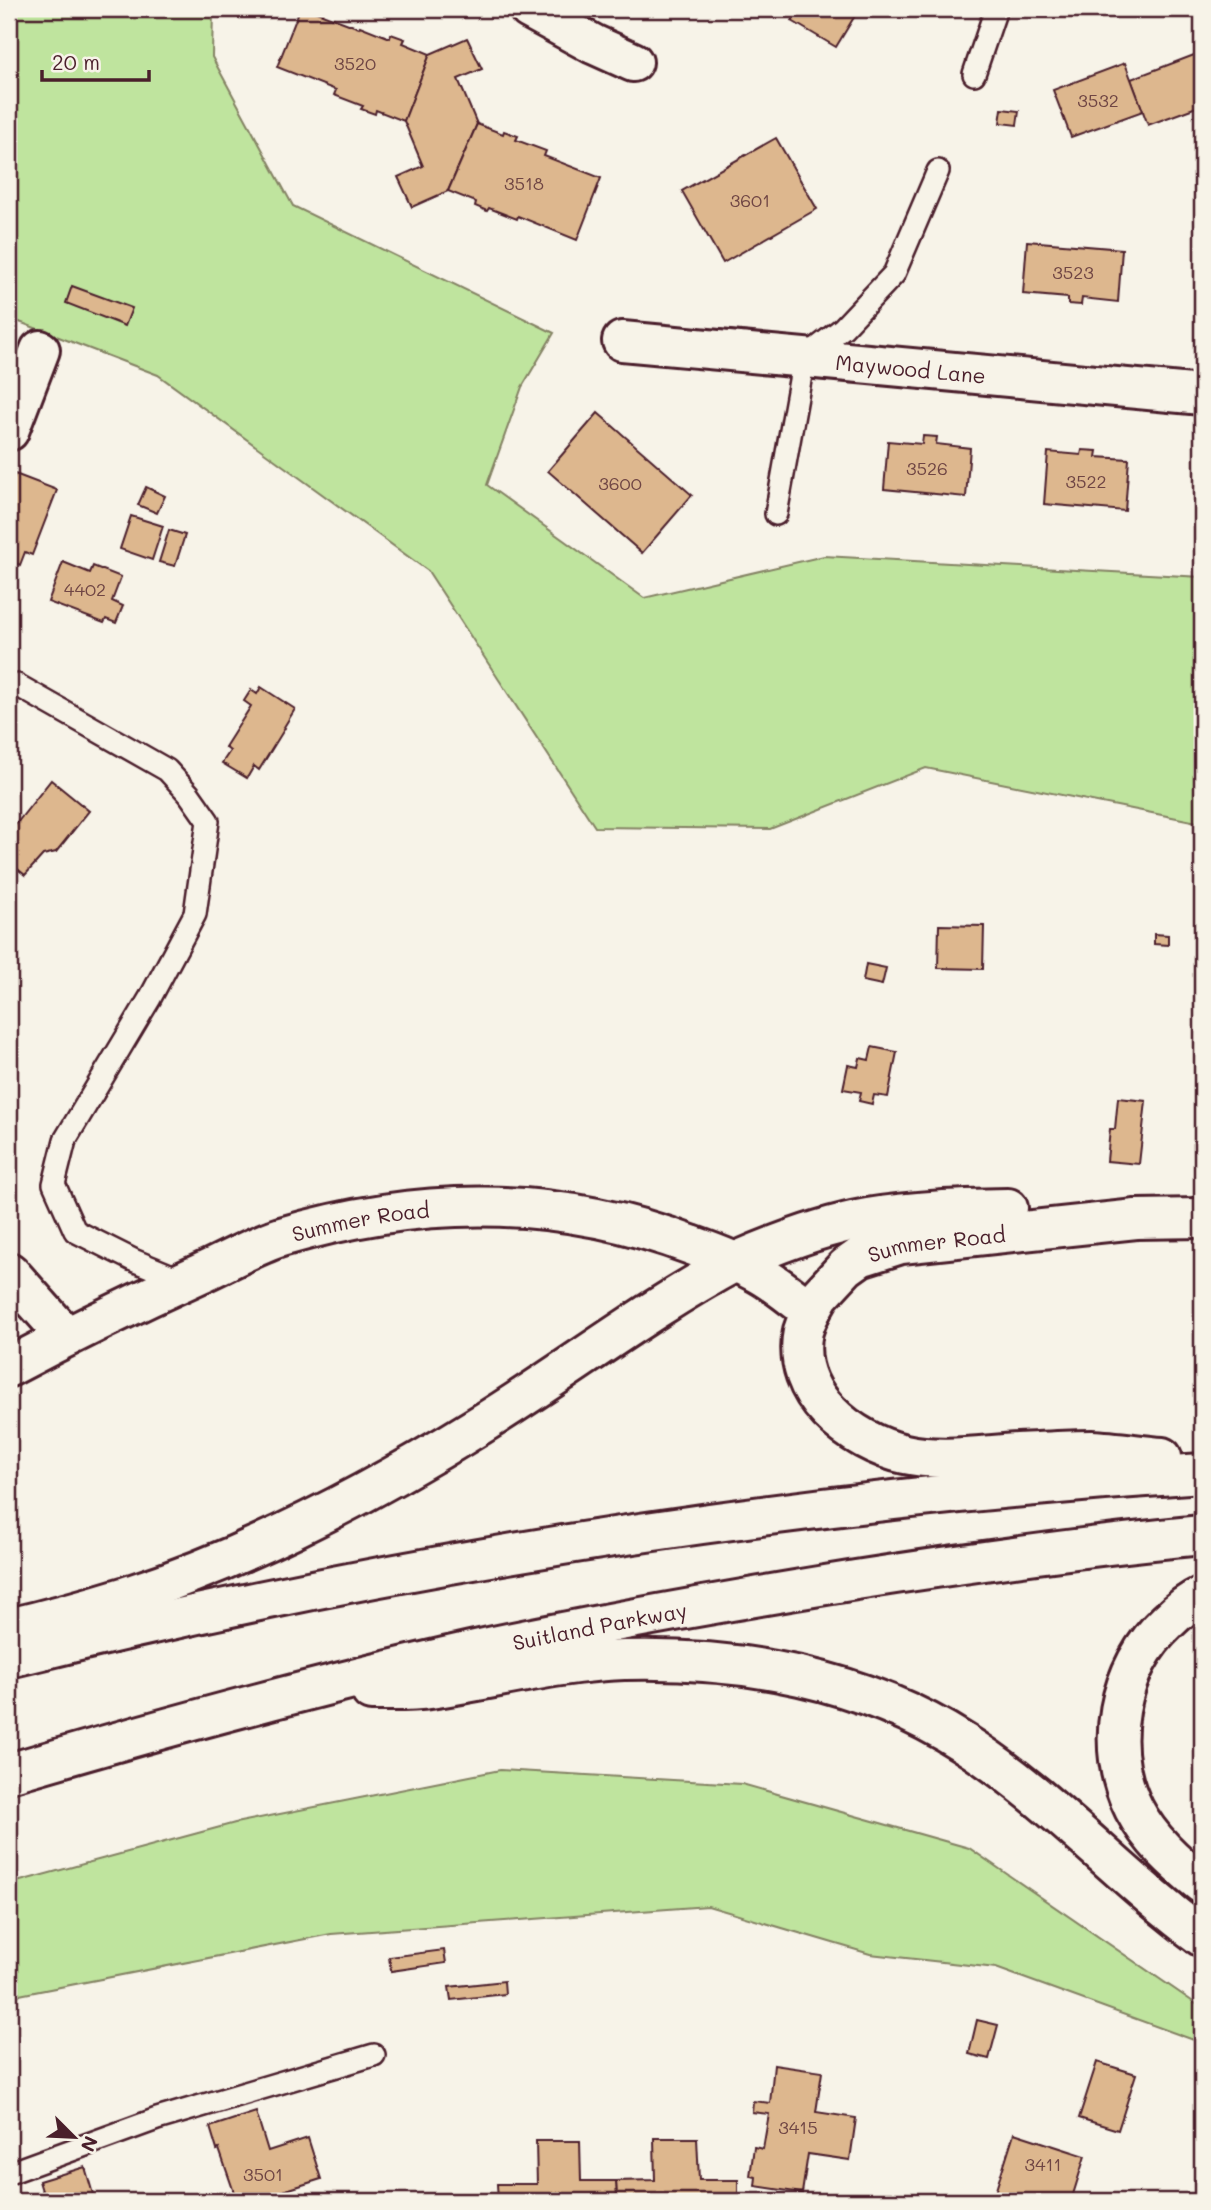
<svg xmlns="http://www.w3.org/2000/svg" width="1211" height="2210" viewBox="0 0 1211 2210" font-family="Mali,sans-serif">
<rect width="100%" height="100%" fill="#f7f3e8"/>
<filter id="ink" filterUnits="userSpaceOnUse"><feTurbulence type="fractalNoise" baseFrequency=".0143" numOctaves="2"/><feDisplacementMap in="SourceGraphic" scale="14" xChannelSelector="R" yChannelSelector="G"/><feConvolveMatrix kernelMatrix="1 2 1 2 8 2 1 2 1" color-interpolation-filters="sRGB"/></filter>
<g filter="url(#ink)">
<!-- green -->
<g fill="#bfe49e" stroke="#848264" stroke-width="2">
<path d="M9,9H213L212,57L293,206L554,333L522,387L487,485L644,598L824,556L1202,577V823L926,768L770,829L595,827L428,571L158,375L9,318Z"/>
<path d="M500,1770L742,1784L969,1848L1202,2008V2043L996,1968L870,1954L708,1906L331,1934L9,1997V1884L235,1823Z"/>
</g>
<!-- building -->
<g fill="#ddb78e" stroke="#4a1f2b" stroke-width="2">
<path d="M300,9H309L359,28L360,26L390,38L391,34L405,39L403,43L430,54L404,121L376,110L375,114L361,109L363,106L334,95L336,90L277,67Z"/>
<path d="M799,9H859L836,47L792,21Z"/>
<path d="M467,38L482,69L458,79L477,124L448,191L412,207L398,177L423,166L404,121L430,54Z"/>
<path d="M1202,52V105L1148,125L1131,79Z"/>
<path d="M1125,63L1143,111L1071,137L1053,90Z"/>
<path d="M1002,109L1019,111L1017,125L1000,123Z"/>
<path d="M477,124L503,134L504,131L518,136L516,140L546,151L544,156L601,178L577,240L518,216L517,219L489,208L487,211L475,206L476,202L448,191Z"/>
<path d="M776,138L817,209L723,263L682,191Z"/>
<path d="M1027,241L1122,249L1118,302L1082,298L1081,305L1068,304V298L1023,294Z"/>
<path d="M72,286L132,308L125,326L66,303Z"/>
<path d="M598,413L692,495L642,553L548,471Z"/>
<path d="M923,436L937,437L936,444L970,448L966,497L884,489L888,441L922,444Z"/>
<path d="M1082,450L1097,451L1096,457L1129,459L1125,511L1044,504L1048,452L1081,455Z"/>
<path d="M15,474L57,490L32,555L25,552L20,565L9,560V490Z"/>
<path d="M146,487L165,496L157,513L138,505Z"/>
<path d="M131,516L163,526L152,560L120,549Z"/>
<path d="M169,530L185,535L175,566L159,562Z"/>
<path d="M63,562L90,573L93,566L121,577L112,601L123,606L116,623L106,619L104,623L48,602Z"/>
<path d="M261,687L295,709L284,727L285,728L259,770L254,766L247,778L222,763L230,751L225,747L251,706L244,701L251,690L257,694Z"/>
<path d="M51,780L89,811L56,852L43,855L25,875L9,862V833Z"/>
<path d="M939,925L984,926L983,969L938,968Z"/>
<path d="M1154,934L1168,935V945L1154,944Z"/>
<path d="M866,964L886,968L882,985L863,981Z"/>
<path d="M872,1047L897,1052L888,1097L874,1095L872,1104L859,1101L861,1092L843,1089L848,1065L858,1067L860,1058L869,1060Z"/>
<path d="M1118,1098L1146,1101L1139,1164L1107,1161L1110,1129H1115Z"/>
<path d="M444,1950L446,1963L391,1971L389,1957Z"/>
<path d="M504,1981L505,1994L451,2000L449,1987Z"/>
<path d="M977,2020L998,2025L989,2059L969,2054Z"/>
<path d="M1097,2062L1136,2074L1118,2130L1079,2118Z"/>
<path d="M774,2065L822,2072L816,2112L856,2118L850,2160L808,2154L802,2193L755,2186L756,2177L750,2176L754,2147L763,2149L769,2114L752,2112L753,2101L770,2103Z"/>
<path d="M256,2112L268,2151L308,2138L321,2179L280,2192L283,2201H237L219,2149L217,2150L210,2127Z"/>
<path d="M1014,2133L1085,2156L1071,2201H1000L993,2199Z"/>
<path d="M654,2138H697L699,2180H738V2201H617L616,2181L655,2180Z"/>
<path d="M536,2141H580L581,2181H616L617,2201H498L497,2184H537Z"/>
<path d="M85,2167L95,2201H45L39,2181Z"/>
</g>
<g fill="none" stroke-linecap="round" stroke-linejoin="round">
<defs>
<g id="lane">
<path d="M974,74L996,9"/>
<path d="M776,514L804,358L843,328L894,274L938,171"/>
<path d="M17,685L167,770L189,794L208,821L195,914L150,998L65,1140L54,1184L75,1231L133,1260L184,1281"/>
<path d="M9,2173L157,2119L374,2055"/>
</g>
<g id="street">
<path d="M529,9L593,44L633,62"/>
<path id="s1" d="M622,341L1202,395"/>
<path d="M9,431L40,350"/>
<path d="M9,1272L66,1336"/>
<path id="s2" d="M9,1367C71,1334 135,1303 199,1274C226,1262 253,1246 281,1237C418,1196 556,1194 691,1245C714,1253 738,1262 759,1274C777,1284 794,1299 811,1311"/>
</g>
<g id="primary">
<path d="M735,1262C778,1243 822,1226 868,1218C914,1210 961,1209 1008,1208"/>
<path id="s3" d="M811,1311L820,1295L846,1267L860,1257L901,1244L1136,1219L1202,1218"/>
</g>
<g id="highway">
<path d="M811,1311C808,1317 805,1324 803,1331C790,1394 851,1442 905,1454C941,1462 981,1455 1018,1453C1042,1452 1068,1450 1092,1450C1115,1451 1139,1455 1162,1457"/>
<path d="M1202,1596C1189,1602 1178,1611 1168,1621C1117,1668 1103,1747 1134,1809C1150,1840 1176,1863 1202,1884"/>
<path d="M9,1628C48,1619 88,1608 127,1596C251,1556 369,1494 480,1425C566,1372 646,1310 735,1262"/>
<path d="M9,1658C400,1561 800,1499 1202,1473"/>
<path d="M371,1691C390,1691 411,1692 430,1689C494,1680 558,1662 624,1660C741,1657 863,1678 964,1743C1051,1798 1120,1877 1202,1937"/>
<path id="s4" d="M9,1773C162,1728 315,1686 471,1651C598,1623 727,1601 856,1580C971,1562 1086,1546 1202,1535"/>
</g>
</defs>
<!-- lane casing -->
<use href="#lane" stroke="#4a1f2b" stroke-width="26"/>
<!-- street casing -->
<use href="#street" stroke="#4a1f2b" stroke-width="44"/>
<!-- primary casing -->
<use href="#primary" stroke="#4a1f2b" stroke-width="44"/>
<!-- highway casing -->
<use href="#highway" stroke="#4a1f2b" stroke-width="44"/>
<!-- lane -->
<use href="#lane" stroke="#f7f3e8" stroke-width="21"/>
<!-- street -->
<use href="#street" stroke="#f7f3e8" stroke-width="38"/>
<!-- primary -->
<use href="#primary" stroke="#f7f3e8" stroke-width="38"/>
<!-- highway -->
<use href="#highway" stroke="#f7f3e8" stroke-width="38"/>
</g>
</g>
<g text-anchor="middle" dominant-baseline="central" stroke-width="7" stroke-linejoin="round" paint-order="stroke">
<!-- number labels -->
<g font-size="18" fill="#6f4544">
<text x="355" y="63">3520</text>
<text x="1098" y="100">3532</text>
<text x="524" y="183">3518</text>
<text x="750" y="200">3601</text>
<text x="1073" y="272">3523</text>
<text x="927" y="468">3526</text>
<text x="1086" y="481">3522</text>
<text x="620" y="483">3600</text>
<text x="85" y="589">4402</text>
<text x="798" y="2127">3415</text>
<text x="1043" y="2164">3411</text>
<text x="263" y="2174">3501</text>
</g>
<!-- street labels -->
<g font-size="21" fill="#4a1f2b" stroke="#f7f3e8">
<text stroke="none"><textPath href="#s1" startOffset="290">Maywood Lane</textPath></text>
<text stroke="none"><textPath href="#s2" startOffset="383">Summer Road</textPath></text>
<text stroke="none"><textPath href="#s3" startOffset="152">Summer Road</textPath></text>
<text stroke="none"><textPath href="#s4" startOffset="609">Suitland Parkway</textPath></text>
</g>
</g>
<!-- margin -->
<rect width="1211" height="2210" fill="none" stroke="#f7f3e8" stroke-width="35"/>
<rect x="18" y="18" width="1176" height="2175" fill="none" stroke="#4a1f2b" stroke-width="2.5" filter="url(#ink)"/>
<!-- north arrow -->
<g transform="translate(74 2137) rotate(114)" stroke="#f7f3e8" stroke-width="5" paint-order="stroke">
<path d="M0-5L12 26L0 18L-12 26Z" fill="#4a1f2b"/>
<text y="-10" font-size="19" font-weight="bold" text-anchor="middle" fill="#4a1f2b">N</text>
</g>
<!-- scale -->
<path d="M42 70v10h107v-10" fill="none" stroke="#4a1f2b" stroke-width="3.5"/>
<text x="52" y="70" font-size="21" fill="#4a1f2b" stroke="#f7f3e8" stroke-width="5" paint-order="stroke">20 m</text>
</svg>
